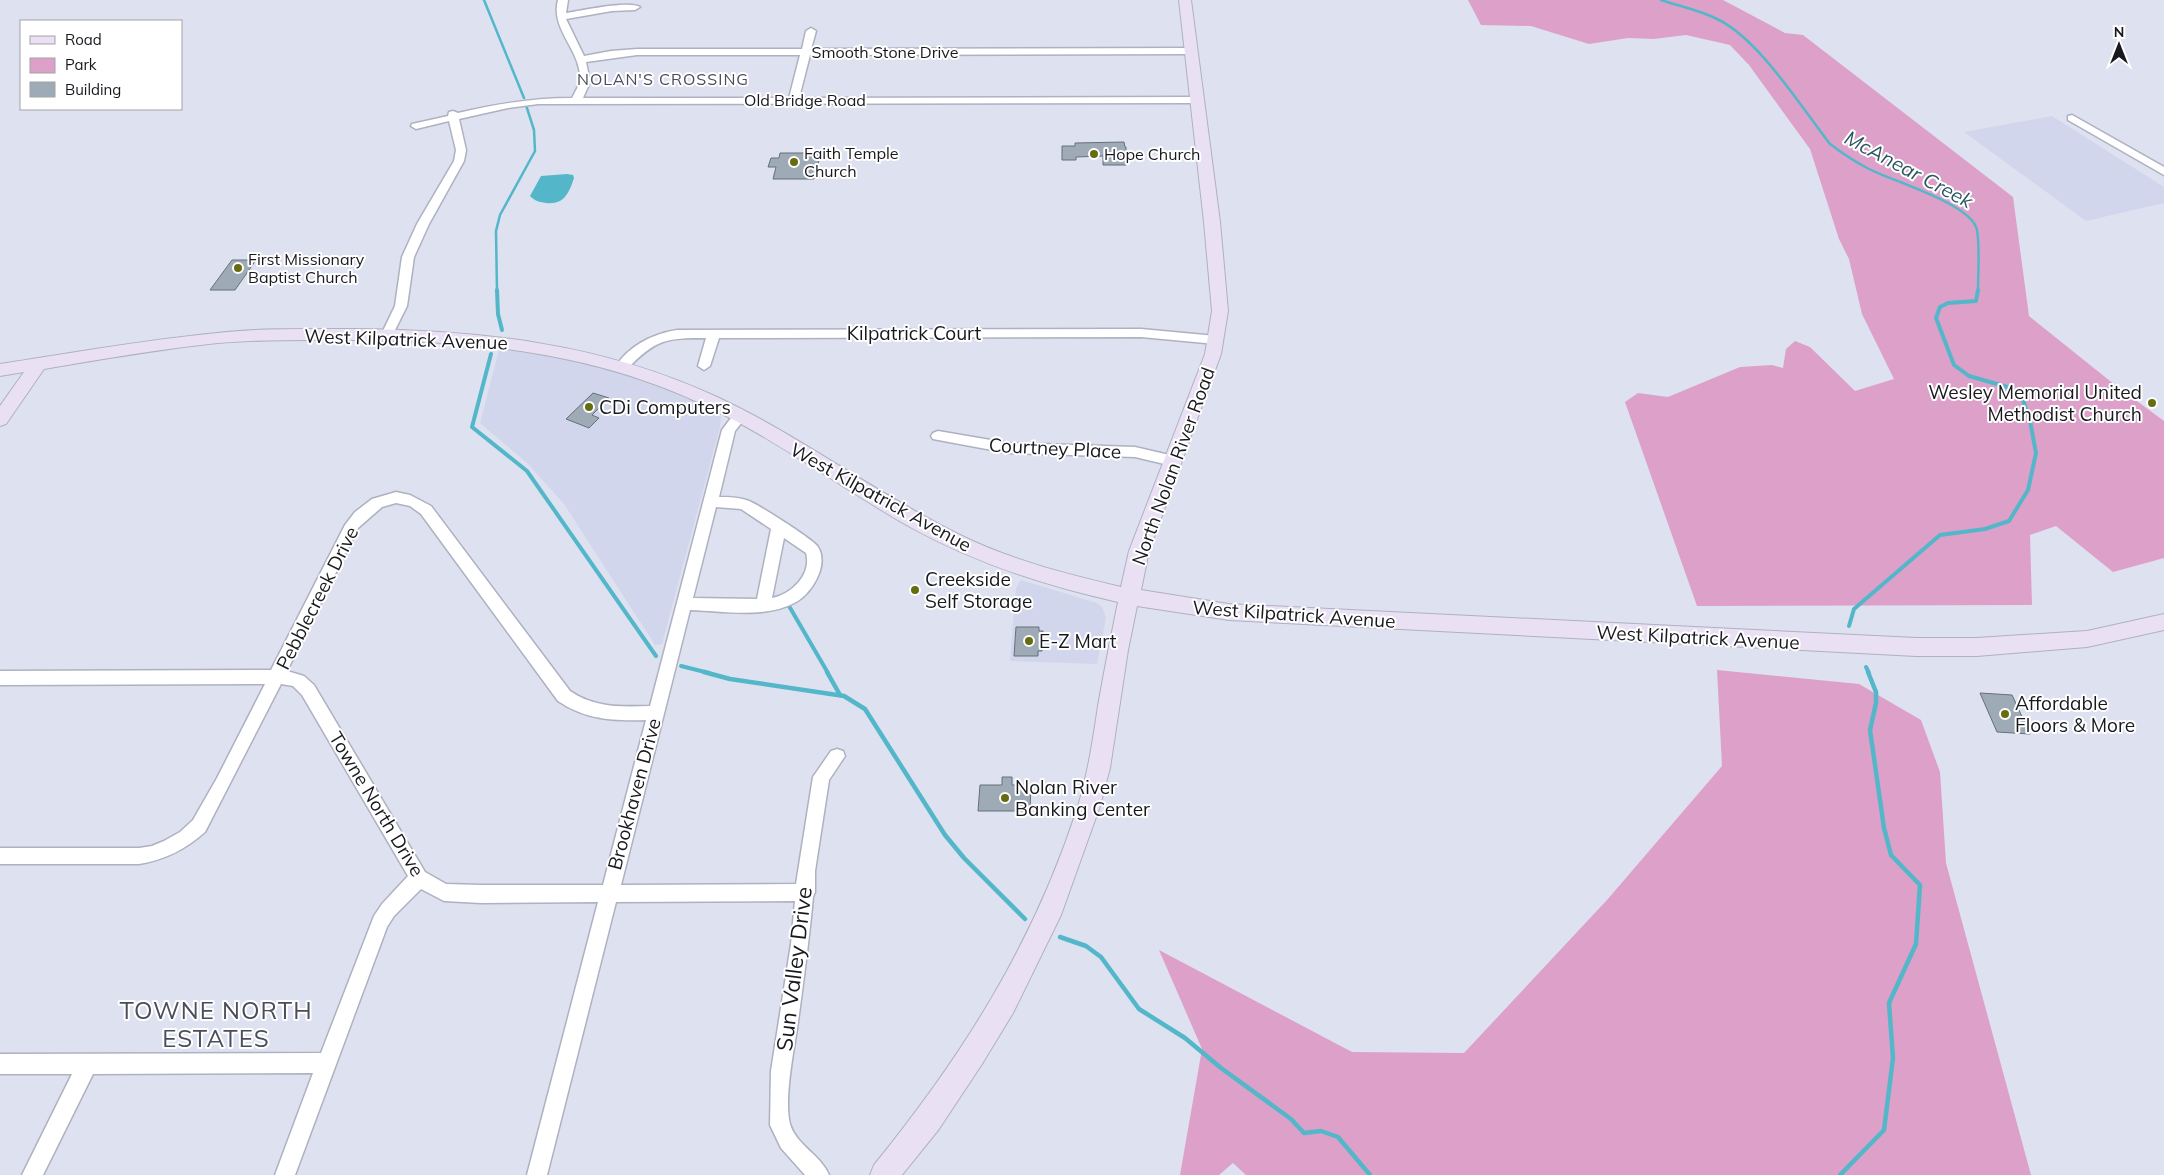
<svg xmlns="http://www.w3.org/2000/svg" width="2164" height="1175" viewBox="0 0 2164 1175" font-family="Mulish,sans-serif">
<rect width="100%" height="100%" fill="#dde1f0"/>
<!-- built -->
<g fill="#d1d6ed">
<path d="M2052,116L2164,187V203L2086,221L1964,132Z"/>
<path d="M500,346L545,353L616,372L665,389L707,407L721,417L720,427L662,644L655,645L564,504L527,463L480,423Z"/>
<path d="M1021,580L1097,603L1102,607L1106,618L1097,664L1010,661L1016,588Z"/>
</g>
<!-- green -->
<g fill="#dda0c8">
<path d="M1468,0H1723L1785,33L1803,35L2013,197L2029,316L2115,385L2164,421V558L2113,572L2056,526L2030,535L2032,605L1697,606L1625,402L1638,393L1668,397L1740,367L1772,365L1783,368L1786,349L1795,341L1810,347L1855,391L1894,379L1862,314L1849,259L1839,239L1810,149L1749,65L1730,45L1686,35L1654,39L1628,38L1589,44L1531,26L1481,25Z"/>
<path d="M1717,670L1859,684L1921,720L1940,772L1946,863L2031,1175H1246L1233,1163L1219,1175H1180L1202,1049L1159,950L1352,1052L1464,1053L1607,900L1722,766Z"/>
</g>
<!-- water -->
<path fill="#53b7c9" d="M567,174L573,175L574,178C569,193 564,205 546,203C539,202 535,201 530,196L541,176Z"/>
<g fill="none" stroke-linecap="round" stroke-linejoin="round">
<!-- stream-far2 -->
<g stroke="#53b7c9" stroke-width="2.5">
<path d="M484,0L524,98"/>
<path d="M1661,0C1679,6 1698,10 1715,18C1758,37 1801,107 1830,144C1842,153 1855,162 1869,169C1892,181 1972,204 1977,230C1980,246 1978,274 1978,291"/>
<path d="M497,291L496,231L500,215L535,151L534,130L526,105"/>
</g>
<!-- stream-far1 -->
<g stroke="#53b7c9" stroke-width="4">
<path d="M497,290L498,314L502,330"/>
<path d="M491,354L472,427L527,471L656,656"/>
<path d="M789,606L828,673"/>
<path d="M1849,626L1854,609L1940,535L1985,529L2009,521L2028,490L2036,453L2030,421L2023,400L2011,388L1969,376L1954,365L1936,318L1940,307L1948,303L1976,301L1978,290"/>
<path d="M681,666L709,673"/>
<path d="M1866,667L1869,673"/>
</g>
<!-- stream -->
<g stroke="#53b7c9" stroke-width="4.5">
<path d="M704,672L730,679L844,696L865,709L945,835L964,858L1025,919"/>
<path d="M827,672L840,695"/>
<path d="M1060,937L1086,946L1101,957L1139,1009L1185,1038L1221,1068L1291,1119L1304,1133L1321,1131L1338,1137L1370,1175"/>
<path d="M1840,1175L1884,1130L1893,1058L1889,1003L1916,944L1920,885L1891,855L1884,828L1870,730L1876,703V692L1868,672"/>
</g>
</g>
<!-- building -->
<g fill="#9eabb6" stroke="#65707a">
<path d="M1124,142L1125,147H1126V165H1103V156L1076,157V160H1062V146H1075V143Z"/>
<path d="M780,153H821L814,179H773L776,167H768L771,158H779Z"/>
<path d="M232,260H256L235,290H210Z"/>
<path d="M593,393L609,398L592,415L599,418L589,428L566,419Z"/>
<path d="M1016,627H1039V631H1043L1042,651H1038V656H1014Z"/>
<path d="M1980,693L2012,695L2030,734L1997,732Z"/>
<path d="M1002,777H1012V785H1031L1030,811H978L980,785H1002Z"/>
</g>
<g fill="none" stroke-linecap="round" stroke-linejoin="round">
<defs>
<g id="street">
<path d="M558,0H568L566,13C580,11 629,0 640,7L635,10L612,11L566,19L584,56L611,51L637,49H802L806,31L811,28L816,31L811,49L1191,48L1196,51L1191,54L810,55L799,98L1196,97L1201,100L1196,103L538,104L508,108L459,119L466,150L464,161L429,224L414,257L407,306L391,338H383L381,335L395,306L402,257L417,224L454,161L456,150L449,121L416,129L411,126L412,124L448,116L449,112L453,111L458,113C497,104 532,98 572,98C575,92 579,86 580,80C582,51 550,30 558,0ZM637,55H800L789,98H583L590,82L586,62Z"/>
<path d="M2072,115L2164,167V175L2068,120V116Z"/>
<path d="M1141,329L1216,336L1222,340L1216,344L1141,337L719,338L710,366L704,370L698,366L706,338C666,338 656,339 627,369L622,370L616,366C630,345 653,334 677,330Z"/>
<path d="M739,412L744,414L746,417L735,431L719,497C729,497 739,497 749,501C759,505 814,540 818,547C829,565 812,593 796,602C766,619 723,611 690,610L621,885L796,884L813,777L831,751L837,749L843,751L845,756L829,780L815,871V892L813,897C809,941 803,985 797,1029C793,1054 784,1101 790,1124C796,1145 821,1155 829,1175H805L781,1148L770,1125L771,1071L791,944L795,901L616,902L547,1175H527L598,902L481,903L444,901L421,889L394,916L387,927L295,1175H275L313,1073L93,1074L43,1175H22L72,1074H0V1054L321,1053L374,916L382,904L408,876L302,695L293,686L281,684L205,832C186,849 165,860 139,864H0V848H139L152,846L164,841L180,832L193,820L217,778L265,684L0,685V671L271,670L345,525L355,512L372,499L396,492L410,495L431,506L570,691C595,708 621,707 650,706L722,430L734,414ZM396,503L410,506L421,514L558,701C586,720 614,721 646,720L603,885H481L446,884L425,872L314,685L304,676L287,671L358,528L382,507ZM716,507L741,509L771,529L757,599L693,598ZM784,538L806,553C812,574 792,594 772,598Z"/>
<path d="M938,431L1008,443L1135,447L1178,457L1180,461L1178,465L1173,466L1135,457L1008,453L933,439L931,436L933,433Z"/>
</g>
<path id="secondary" d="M1179,0H1191L1220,222L1228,311L1221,354L1149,551L1141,590L1229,604L1916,638H1977L2087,631L2164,614V630L2087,647L1977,656H1916L1229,620L1137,606L1128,650L1110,768L1100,806L1061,915L1013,1013L982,1064L939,1129L902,1175H870L874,1165C964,1054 1034,943 1078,806C1088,773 1093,739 1098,706C1104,671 1111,637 1118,602C1046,586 975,563 910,527C841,488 776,439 704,405C592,352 477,341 355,340C309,340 264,339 218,343C160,349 102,359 44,369L6,424L0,426V406L24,372L0,376V364C72,353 144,340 217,333C262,328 308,329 353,329C479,330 601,343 717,397C801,436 875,493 958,534C1010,560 1066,574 1121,587L1129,551L1205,354L1212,311L1204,222Z"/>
</defs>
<!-- street casing -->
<use href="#street" stroke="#aeb1c0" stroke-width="3"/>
<!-- secondary casing -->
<use href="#secondary" stroke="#aeb1c0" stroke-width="2"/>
<!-- street -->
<use href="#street" fill="#fff" fill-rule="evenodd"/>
<!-- secondary -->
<use href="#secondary" fill="#eae0f3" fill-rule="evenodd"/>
</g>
<!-- markers -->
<g fill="#666c11" stroke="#fff" stroke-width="2">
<circle cx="1094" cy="154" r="5"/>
<circle cx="794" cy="162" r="5"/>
<circle cx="238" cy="268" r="5"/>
<circle cx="2152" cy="403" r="5"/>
<circle cx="589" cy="407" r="5"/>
<circle cx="915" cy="590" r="5"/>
<circle cx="1029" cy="641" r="5"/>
<circle cx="2005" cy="714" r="5"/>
<circle cx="1005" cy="798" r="5"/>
</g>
<g text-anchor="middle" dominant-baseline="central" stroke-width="4" stroke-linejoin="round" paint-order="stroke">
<!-- far-street labels -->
<g font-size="16" fill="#18191e" stroke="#fff">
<text x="885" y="52">Smooth Stone Drive</text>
<text x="805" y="100">Old Bridge Road</text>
</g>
<!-- far-neighbourhood labels -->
<g font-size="16" letter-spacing="1" fill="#4b4d5a" stroke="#fff">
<text x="663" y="79">NOLAN'S CROSSING</text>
</g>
<!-- far-poi labels -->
<g font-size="16" fill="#18191e" stroke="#fff" text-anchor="start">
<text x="804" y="153">Faith Temple<tspan x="804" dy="18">Church</tspan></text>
<text x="1104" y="154">Hope Church</text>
<text x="248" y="259">First Missionary<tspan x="248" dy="18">Baptist Church</tspan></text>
</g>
<!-- street labels -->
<g font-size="19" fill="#18191e" stroke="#fff">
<text x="914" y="333">Kilpatrick Court</text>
<text transform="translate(406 339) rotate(2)">West Kilpatrick Avenue</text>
<text transform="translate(1055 448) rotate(3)">Courtney Place</text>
<text transform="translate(1173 466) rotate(-70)">North Nolan River Road</text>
<text transform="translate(881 497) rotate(29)">West Kilpatrick Avenue</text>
<text transform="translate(317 598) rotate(-63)">Pebblecreek Drive</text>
<text transform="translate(1294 614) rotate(4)">West Kilpatrick Avenue</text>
<text transform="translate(1698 637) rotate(3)">West Kilpatrick Avenue</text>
<text transform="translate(634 794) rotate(-75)">Brookhaven Drive</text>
<text transform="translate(377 804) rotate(59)">Towne North Drive</text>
</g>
<!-- poi labels -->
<g font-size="19" fill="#18191e" stroke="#fff" text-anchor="start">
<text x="2142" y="392" text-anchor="end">Wesley Memorial United<tspan x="2142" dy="22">Methodist Church</tspan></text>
<text x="599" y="407">CDi Computers</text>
<text x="925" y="579">Creekside<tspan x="925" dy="22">Self Storage</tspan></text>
<text x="1039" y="641">E-Z Mart</text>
<text x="2015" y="703">Affordable<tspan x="2015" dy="22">Floors &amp; More</tspan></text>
<text x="1015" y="787">Nolan River<tspan x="1015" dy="22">Banking Center</tspan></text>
</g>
<!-- water labels -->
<g font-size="20" font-style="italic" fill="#2a575f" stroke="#fff">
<text transform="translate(1909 169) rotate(28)">McAnear Creek</text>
</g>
<!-- near-street labels -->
<g font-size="22" fill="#18191e" stroke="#fff">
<text transform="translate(794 969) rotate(-83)">Sun Valley Drive</text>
</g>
<!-- near-neighbourhood labels -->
<g font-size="24" letter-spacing="1" fill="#4b4d5a" stroke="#fff">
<text x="216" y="1010">TOWNE NORTH<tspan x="216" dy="28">ESTATES</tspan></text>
</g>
</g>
<!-- legend -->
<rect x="20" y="20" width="162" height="90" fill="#ffffff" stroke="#a3a3a5"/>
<rect x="30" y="36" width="25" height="8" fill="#eae0f3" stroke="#a3a3a5"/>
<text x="65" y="45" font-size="15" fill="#18191e">Road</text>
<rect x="30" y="58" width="25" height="15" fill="#dda0c8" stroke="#a3a3a5"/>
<text x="65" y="70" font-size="15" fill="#18191e">Park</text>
<rect x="30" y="82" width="25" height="15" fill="#9eabb6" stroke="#a3a3a5"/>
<text x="65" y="95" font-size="15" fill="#18191e">Building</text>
<!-- north arrow -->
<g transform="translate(2119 45)" stroke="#ffffff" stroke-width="4" paint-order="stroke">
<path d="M0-4L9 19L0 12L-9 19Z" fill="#18191e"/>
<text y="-8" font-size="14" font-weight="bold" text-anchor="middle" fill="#18191e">N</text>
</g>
</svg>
